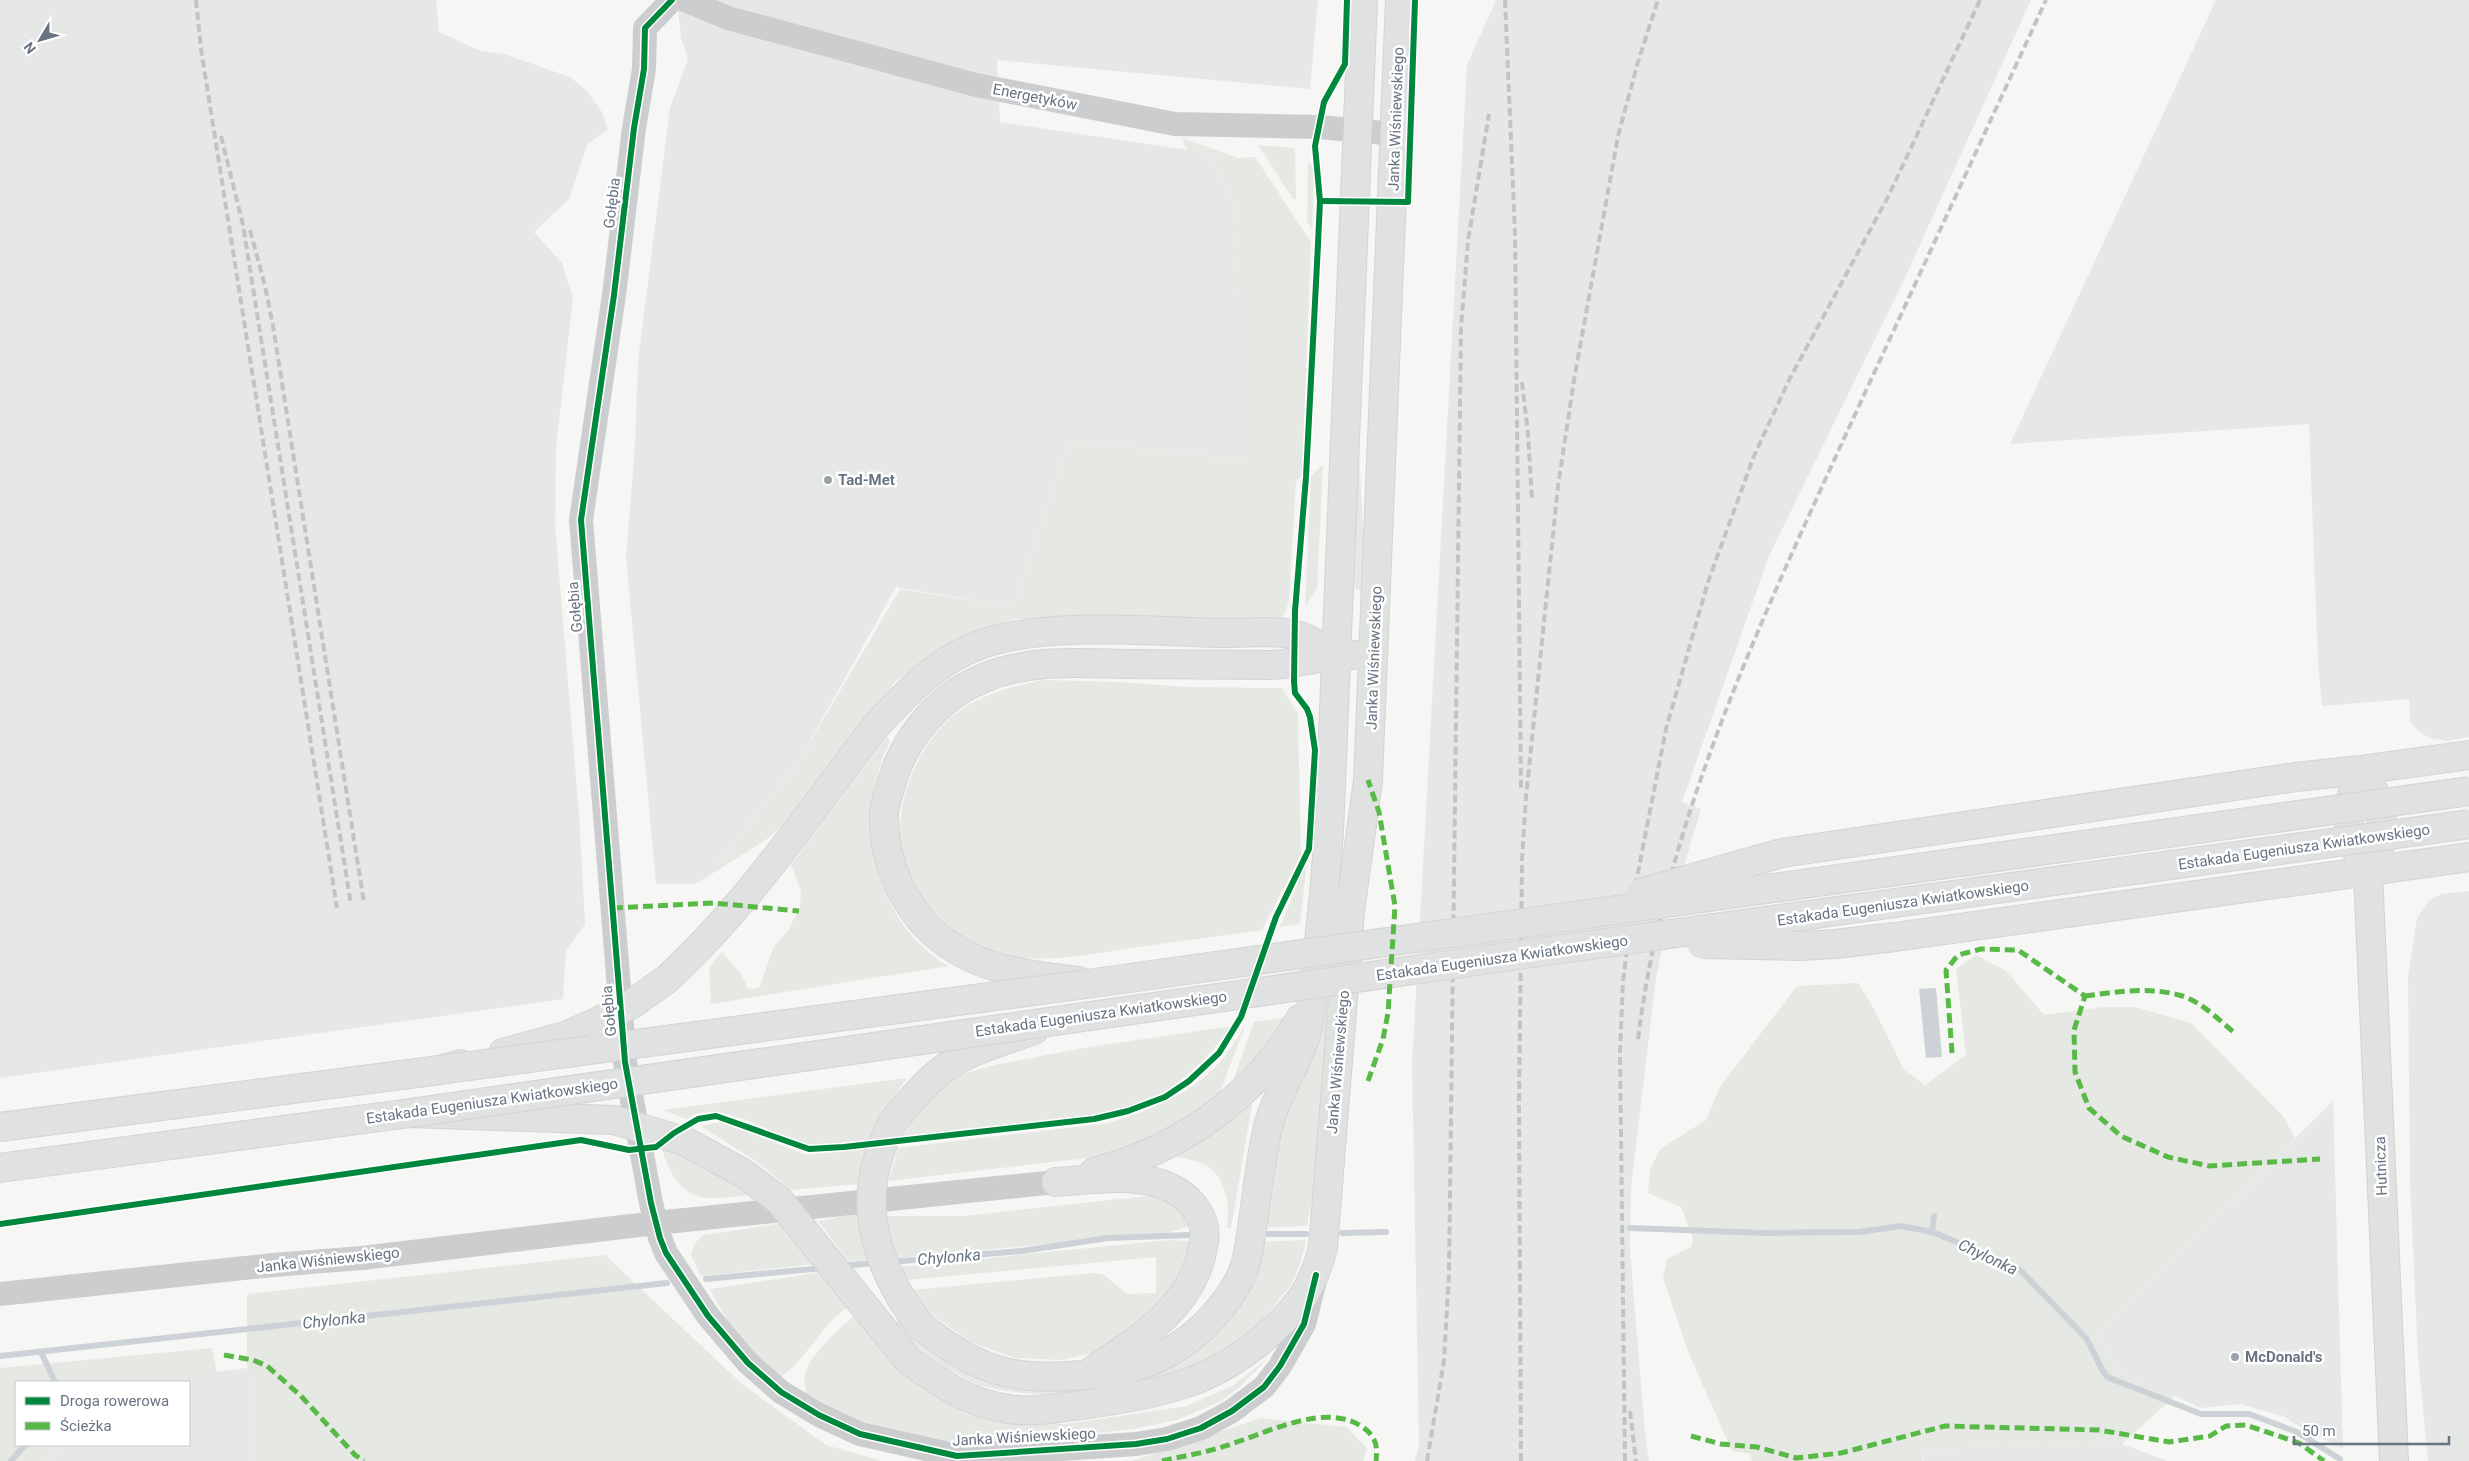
<svg xmlns="http://www.w3.org/2000/svg" width="2469" height="1461" viewBox="0 0 2469 1461" font-family="Roboto,sans-serif">
<rect width="100%" height="100%" fill="#f6f6f5"/>
<!-- built -->
<g fill="#e6e7e7">
<path d="M0,0H436L439,32L481,51L504,54L570,77L586,90L602,112L608,130L588,143L569,199L534,232L562,263L573,298L556,448L555,524L579,813L585,924L566,951L563,999L0,1078Z"/>
<path d="M677,0H1318L1310,89L997,60L1000,122L1208,153L1235,205L1246,460L1070,441L1013,607L896,587L796,766L707,877L695,884H656L626,557L635,446L638,361L670,108L688,59L681,38Z"/>
<path d="M1496,0H2031L1904,280L1769,556L1682,802L1701,809L1668,920L1656,978L1631,1188L1630,1249L1645,1433L1649,1461H1415L1419,1445L1412,1064L1467,65Z"/>
<path d="M2216,0H2469V737L2447,741L2430,738L2418,731L2410,721L2409,699L2322,706L2318,664L2309,424L2010,444Z"/>
<path d="M2469,891V1461H2428L2418,1356L2410,1183L2408,976L2417,918L2429,901L2441,894Z"/>
<path d="M2333,1101L2343,1449L2290,1421L2286,1417L2240,1404L2201,1408L2114,1369L2103,1344L2096,1336Z"/>
<path d="M247,1368L256,1461H46L62,1445H189V1382H133Z"/>
<path d="M2122,1444L2168,1461H1924L1923,1449Z"/>
</g>
<!-- green -->
<g fill="#e6e8e3">
<path d="M1182,138L1238,158L1255,157L1311,242L1302,476L1296,482L1289,600L1285,614L1279,619L1069,617L1014,619L968,635L927,657L895,682L785,823L767,839L707,877L796,766L900,589L1013,607L1070,441L1245,460L1235,205L1208,153L1187,150Z"/>
<path d="M1258,145L1295,148L1296,199H1293Z"/>
<path d="M1308,161L1314,167L1312,229L1307,222Z"/>
<path d="M1359,453L1366,585L1360,591L1351,585Z"/>
<path d="M1323,465L1317,588L1305,607L1311,476Z"/>
<path d="M1044,680L1118,682L1188,687L1282,688L1298,714L1301,854L1262,930C1219,936 1175,942 1131,948C1091,954 1033,966 993,953C978,948 967,939 954,930C934,914 916,893 906,868C888,824 911,758 943,725C970,697 1007,687 1044,680Z"/>
<path d="M887,737L890,741C852,817 873,921 948,966L711,1004L709,968L722,952L741,974L748,988L755,989L760,987L773,948L789,929L800,907L801,891L791,865Z"/>
<path d="M1307,861L1300,924L1280,927Z"/>
<path d="M1976,955L2006,971L2044,1015L2103,1007H2135L2191,1023L2283,1116L2295,1138L2096,1336L2103,1344L2114,1369L2175,1396L2122,1444L1923,1449V1461H1752L1750,1454L1732,1451L1689,1354L1663,1278L1667,1259L1691,1247L1693,1239L1681,1207L1648,1193L1650,1170L1660,1149L1706,1120L1720,1087L1797,986L1858,983L1874,1009L1904,1070L1925,1085L1966,1055L1956,969Z"/>
<path d="M1328,1011L1317,1170L1307,1226L1260,1228L1273,1131L1318,1012Z"/>
<path d="M1288,1017L1227,1097L1254,1022Z"/>
<path d="M1246,1024L1218,1096L1190,1117L1154,1137L1113,1152L1087,1158L889,1181L898,1148L1109,1123C1151,1110 1196,1093 1225,1056C1232,1046 1239,1035 1246,1024Z"/>
<path d="M1232,1026C1214,1049 1193,1074 1167,1090C1125,1115 1075,1117 1027,1123C986,1127 944,1132 902,1137L929,1096L955,1076L995,1065L1083,1048Z"/>
<path d="M907,1078L877,1120L868,1141C851,1142 832,1146 814,1145C776,1141 723,1095 686,1119L663,1110Z"/>
<path d="M1249,1103L1252,1105L1231,1228H1227C1230,1205 1227,1177 1205,1165C1198,1161 1187,1159 1179,1157L1178,1153L1205,1140Z"/>
<path d="M720,1122L807,1155L867,1149L860,1184L791,1190L757,1162L701,1126Z"/>
<path d="M669,1144L754,1195C738,1196 721,1199 706,1198C681,1196 666,1168 662,1147Z"/>
<path d="M1147,1196L1166,1198L1179,1204L1190,1226L1167,1233L897,1258L889,1235L887,1216H964Z"/>
<path d="M859,1213L868,1260L849,1262L818,1221Z"/>
<path d="M784,1223L816,1264L702,1276L700,1274L691,1255L694,1244L704,1235Z"/>
<path d="M1169,1240L1191,1241V1254L1158,1313L1098,1352L1062,1360L1015,1358L971,1342L930,1313L912,1290L1094,1273L1104,1275L1127,1294L1156,1293V1257L907,1280L900,1267Z"/>
<path d="M1306,1240L1301,1262L1291,1285L1246,1340L1169,1379L1057,1397L1000,1390L979,1385L946,1368L916,1347L895,1326L894,1320L900,1322L934,1354L964,1372L992,1382L1155,1372L1260,1242Z"/>
<path d="M605,1255L742,1384L826,1445L882,1461H256L247,1368V1294Z"/>
<path d="M823,1272L848,1307C819,1326 808,1359 780,1377C750,1360 725,1319 710,1289Z"/>
<path d="M854,1316L885,1354L918,1383L1025,1423L1065,1424L1187,1406L1232,1386L1269,1357L1239,1388L1221,1401L1177,1420L1133,1429L1021,1441L961,1445L890,1436L806,1396C806,1390 803,1379 805,1373C809,1357 841,1326 854,1316Z"/>
<path d="M212,1348L217,1373L133,1382H16V1445H62L46,1461H0V1368Z"/>
<path d="M1261,1418L1346,1427L1367,1448L1363,1461H1132Z"/>
</g>
<!-- water -->
<path fill="#cdd2d6" d="M1936,988L1942,1057L1926,1058L1919,989Z"/>
<g fill="none" stroke-linecap="round" stroke-linejoin="round">
<!-- stream -->
<g stroke="#cdd2d6" stroke-width="6">
<path d="M1630,1228L1764,1233L1859,1232L1901,1226L1932,1232L1996,1258L2020,1270L2086,1338C2094,1351 2098,1365 2107,1377L2201,1414H2249L2297,1432L2340,1459"/>
<path d="M1932,1232L1934,1216"/>
<path d="M1342,1233L1386,1232"/>
<path d="M1263,1234H1306"/>
<path d="M891,1262L1022,1251L1108,1238L1191,1235"/>
<path d="M841,1266L876,1263"/>
<path d="M706,1279L824,1268"/>
<path d="M41,1352L55,1382"/>
<path d="M0,1356L667,1283"/>
<path d="M11,1461L25,1445"/>
</g>
<defs>
<g id="secondary">
<path d="M2360,770C2344,814 2344,833 2368,872L2394,1461"/>
<path d="M2368,872C2388,839 2386,816 2369,782"/>
</g>
<g id="trunk">
<path d="M1782,853L2296,777L2360,770L2469,755"/>
<path d="M1800,946L1835,944L1895,937L2469,857"/>
<path d="M667,979C747,905 809,814 875,727C907,692 939,658 985,643C1052,621 1157,632 1227,633C1245,633 1280,630 1296,635C1310,639 1324,648 1337,655"/>
<path d="M1078,981C1031,975 984,971 945,942C905,913 883,863 884,814C884,807 887,799 889,792C901,742 935,698 984,678C1029,659 1079,663 1126,664C1174,664 1222,665 1270,665C1298,664 1325,654 1354,655"/>
<path d="M503,1053L565,1036L595,1023"/>
<path d="M892,1123C907,1104 923,1085 942,1070C968,1050 1004,1041 1034,1030"/>
<path d="M0,1127L440,1070L461,1064"/>
<path d="M0,1168L410,1113L614,1120"/>
<path d="M1094,1172C1179,1150 1256,1097 1300,1019"/>
<path d="M1056,1182C1087,1180 1123,1174 1154,1182C1171,1186 1188,1196 1197,1211C1205,1222 1206,1234 1203,1247C1194,1305 1138,1341 1093,1370"/>
<path d="M921,1326C976,1370 1012,1382 1082,1375C1092,1374 1102,1375 1111,1373C1158,1364 1197,1340 1225,1302C1234,1290 1244,1274 1247,1258C1256,1213 1258,1167 1269,1123C1278,1090 1299,1063 1307,1031C1313,1008 1314,984 1317,961C1322,918 1326,875 1329,832L1363,0"/>
<path d="M908,1360C938,1382 970,1404 1009,1409C1035,1413 1062,1407 1088,1404C1162,1394 1217,1382 1273,1330C1301,1304 1314,1284 1323,1247L1350,912L1368,780L1400,0"/>
</g>
</defs>
<!-- secondary casing -->
<use href="#secondary" stroke="#d2d2d3" stroke-width="30"/>
<!-- trunk casing -->
<use href="#trunk" stroke="#d3d4d4" stroke-width="30"/>
<!-- minor -->
<g stroke="#cccdce" stroke-width="24">
<path d="M672,0L645,28L644,69L634,128L614,295L581,520L625,1062L651,1203L660,1238L666,1253L708,1316L748,1363L781,1392L819,1415L860,1434L957,1456L1136,1444L1167,1439L1201,1428L1232,1411L1264,1387L1280,1366L1304,1324L1314,1284"/>
<path d="M685,0L728,18L976,85L1175,124L1319,127L1395,134"/>
<path d="M0,1294L273,1265L362,1258L656,1223L1056,1182"/>
</g>
<!-- secondary -->
<use href="#secondary" stroke="#e0e1e1" stroke-width="28"/>
<!-- trunk -->
<use href="#trunk" stroke="#e0e1e1" stroke-width="28"/>
<!-- rail -->
<g stroke="#c2c3c5" stroke-width="4" stroke-dasharray="8 4" stroke-linecap="butt">
<path d="M196,0L201,49L337,908"/>
<path d="M1505,0L1515,233L1521,790"/>
<path d="M221,136L243,225L351,905"/>
<path d="M250,230L265,286L273,326L364,903"/>
<path d="M1522,382L1528,434L1532,499"/>
<path d="M1638,1039C1664,829 1754,636 1841,445C1909,297 1978,148 2046,0"/>
<path d="M1630,1411L1636,1461"/>
<path d="M1427,1461L1444,1361L1449,1272L1461,328L1468,241L1489,114"/>
<path d="M1521,1461L1519,1103L1522,860L1526,797L1558,486L1574,380L1618,136L1638,62L1658,0"/>
<path d="M1625,1461L1620,1052L1623,982L1633,898L1666,729L1708,582L1754,456L1789,380L1888,197L1980,0"/>
</g>
<defs>
<g id="trunk-bridge">
<path d="M1640,893L1782,853"/>
<path d="M1701,944L1800,946"/>
<path d="M595,1023L632,1004L667,979"/>
<path d="M440,1070L1094,983L2469,791"/>
<path d="M410,1113L1525,954L2469,824"/>
<path d="M614,1120L684,1141L743,1173L779,1200L908,1360"/>
<path d="M892,1123C883,1141 876,1160 873,1181C865,1232 889,1287 921,1326"/>
</g>
</defs>
<!-- trunk-bridge casing -->
<use href="#trunk-bridge" stroke="#d3d4d4" stroke-width="30" stroke-linecap="butt"/>
<!-- trunk-bridge -->
<use href="#trunk-bridge" stroke="#e0e1e1" stroke-width="28"/>
<!-- quiet -->
<g stroke="#58b947" stroke-width="5" stroke-dasharray="10 5" stroke-linecap="butt">
<path d="M613,908L713,903L799,911"/>
<path d="M2085,996C2116,992 2151,986 2182,996C2202,1002 2220,1021 2236,1034"/>
<path d="M1952,1053L1946,970L1958,955L1981,949L2018,950L2085,996L2074,1030L2075,1072L2089,1108L2121,1136L2168,1157L2209,1166L2320,1159"/>
<path d="M1368,1081L1383,1039L1388,1013L1395,906L1379,812L1368,780"/>
<path d="M224,1355L253,1360L267,1366L300,1395L355,1455L364,1461"/>
<path d="M1691,1436L1721,1444L1757,1447L1796,1458L1841,1453L1945,1426L2099,1430L2169,1442L2210,1436L2226,1426L2246,1425L2299,1443L2324,1461"/>
<path d="M1162,1461C1183,1456 1205,1453 1225,1446C1265,1434 1323,1402 1361,1426C1375,1435 1378,1444 1376,1461"/>
</g>
<defs>
<g id="cycleway">
<path d="M672,0L645,28L644,69L634,128L614,295L581,520L625,1062L651,1203L660,1238L666,1253L708,1316L748,1363L781,1392L819,1415L860,1434L957,1456L1136,1444L1167,1439L1201,1428L1232,1411L1264,1387L1280,1366L1304,1324L1316,1275"/>
<path d="M1320,201L1408,202L1415,0"/>
<path d="M0,1224L581,1140L629,1150L656,1147L674,1133L698,1119L716,1116L809,1149L844,1147L1094,1119L1128,1111L1165,1097L1189,1081L1219,1053L1241,1017L1276,917L1309,849L1315,750L1310,717L1307,709L1295,693L1294,681L1295,611L1306,477L1318,244L1320,201L1315,146L1324,102L1345,64L1347,0"/>
</g>
</defs>
<!-- cycleway casing -->
<use href="#cycleway" stroke="#fff" stroke-width="9"/>
<!-- cycleway -->
<use href="#cycleway" stroke="#00873e" stroke-width="6"/>
</g>
<!-- markers -->
<g fill="#9aa2aa" stroke="#fff" stroke-width="2">
<circle cx="828" cy="480" r="5"/>
<circle cx="2235" cy="1357" r="5"/>
</g>
<g text-anchor="middle" dominant-baseline="central" stroke-width="5" stroke-linejoin="round" paint-order="stroke">
<!-- street labels -->
<g font-size="15" fill="#697482" stroke="#fff">
<text transform="translate(1035 97) rotate(11)">Energetyków</text>
<text transform="translate(1396 119) rotate(-88)">Janka Wiśniewskiego</text>
<text transform="translate(612 203) rotate(-83)">Gołębia</text>
<text transform="translate(575 607) rotate(-95)">Gołębia</text>
<text transform="translate(1374 658) rotate(-88)">Janka Wiśniewskiego</text>
<text transform="translate(2304 847) rotate(-8)">Estakada Eugeniusza Kwiatkowskiego</text>
<text transform="translate(1903 903) rotate(-8)">Estakada Eugeniusza Kwiatkowskiego</text>
<text transform="translate(1502 958) rotate(-8)">Estakada Eugeniusza Kwiatkowskiego</text>
<text transform="translate(609 1011) rotate(-95)">Gołębia</text>
<text transform="translate(1101 1014) rotate(-8)">Estakada Eugeniusza Kwiatkowskiego</text>
<text transform="translate(1338 1062) rotate(-85)">Janka Wiśniewskiego</text>
<text transform="translate(492 1101) rotate(-8)">Estakada Eugeniusza Kwiatkowskiego</text>
<text transform="translate(2381 1166) rotate(-92)">Hutnicza</text>
<text transform="translate(328 1260) rotate(-6)">Janka Wiśniewskiego</text>
<text transform="translate(1024 1437) rotate(-3)">Janka Wiśniewskiego</text>
</g>
<!-- poi labels -->
<g font-size="15" font-weight="bold" fill="#697482" stroke="#fff" text-anchor="start">
<text x="838" y="480">Tad-Met</text>
<text x="2245" y="1357">McDonald's</text>
</g>
<!-- water labels -->
<g font-size="16" font-style="italic" fill="#64757e" stroke="#fff">
<text transform="translate(949 1257) rotate(-5)">Chylonka</text>
<text transform="translate(1988 1257) rotate(25)">Chylonka</text>
<text transform="translate(334 1320) rotate(-6)">Chylonka</text>
</g>
</g>
<!-- legend -->
<rect x="15" y="1381" width="175" height="65" fill="#ffffff" stroke="#c3c7cd"/>
<rect x="25" y="1397" width="25" height="8" fill="#00873e" stroke="#c3c7cd"/>
<text x="60" y="1406" font-size="15" fill="#697482">Droga rowerowa</text>
<rect x="25" y="1422" width="25" height="8" fill="#58b947" stroke="#c3c7cd"/>
<text x="60" y="1431" font-size="15" fill="#697482">Ścieżka</text>
<!-- north arrow -->
<g transform="translate(40 40) rotate(232)" stroke="#ffffff" stroke-width="4" paint-order="stroke">
<path d="M0-4L9 19L0 12L-9 19Z" fill="#697482"/>
<text y="-8" font-size="14" font-weight="bold" text-anchor="middle" fill="#697482">N</text>
</g>
<!-- scale -->
<path d="M2294 1436v8h155v-8" fill="none" stroke="#697482" stroke-width="2.5"/>
<text x="2302" y="1436" font-size="15" fill="#697482" stroke="#ffffff" stroke-width="4" paint-order="stroke">50 m</text>
</svg>
